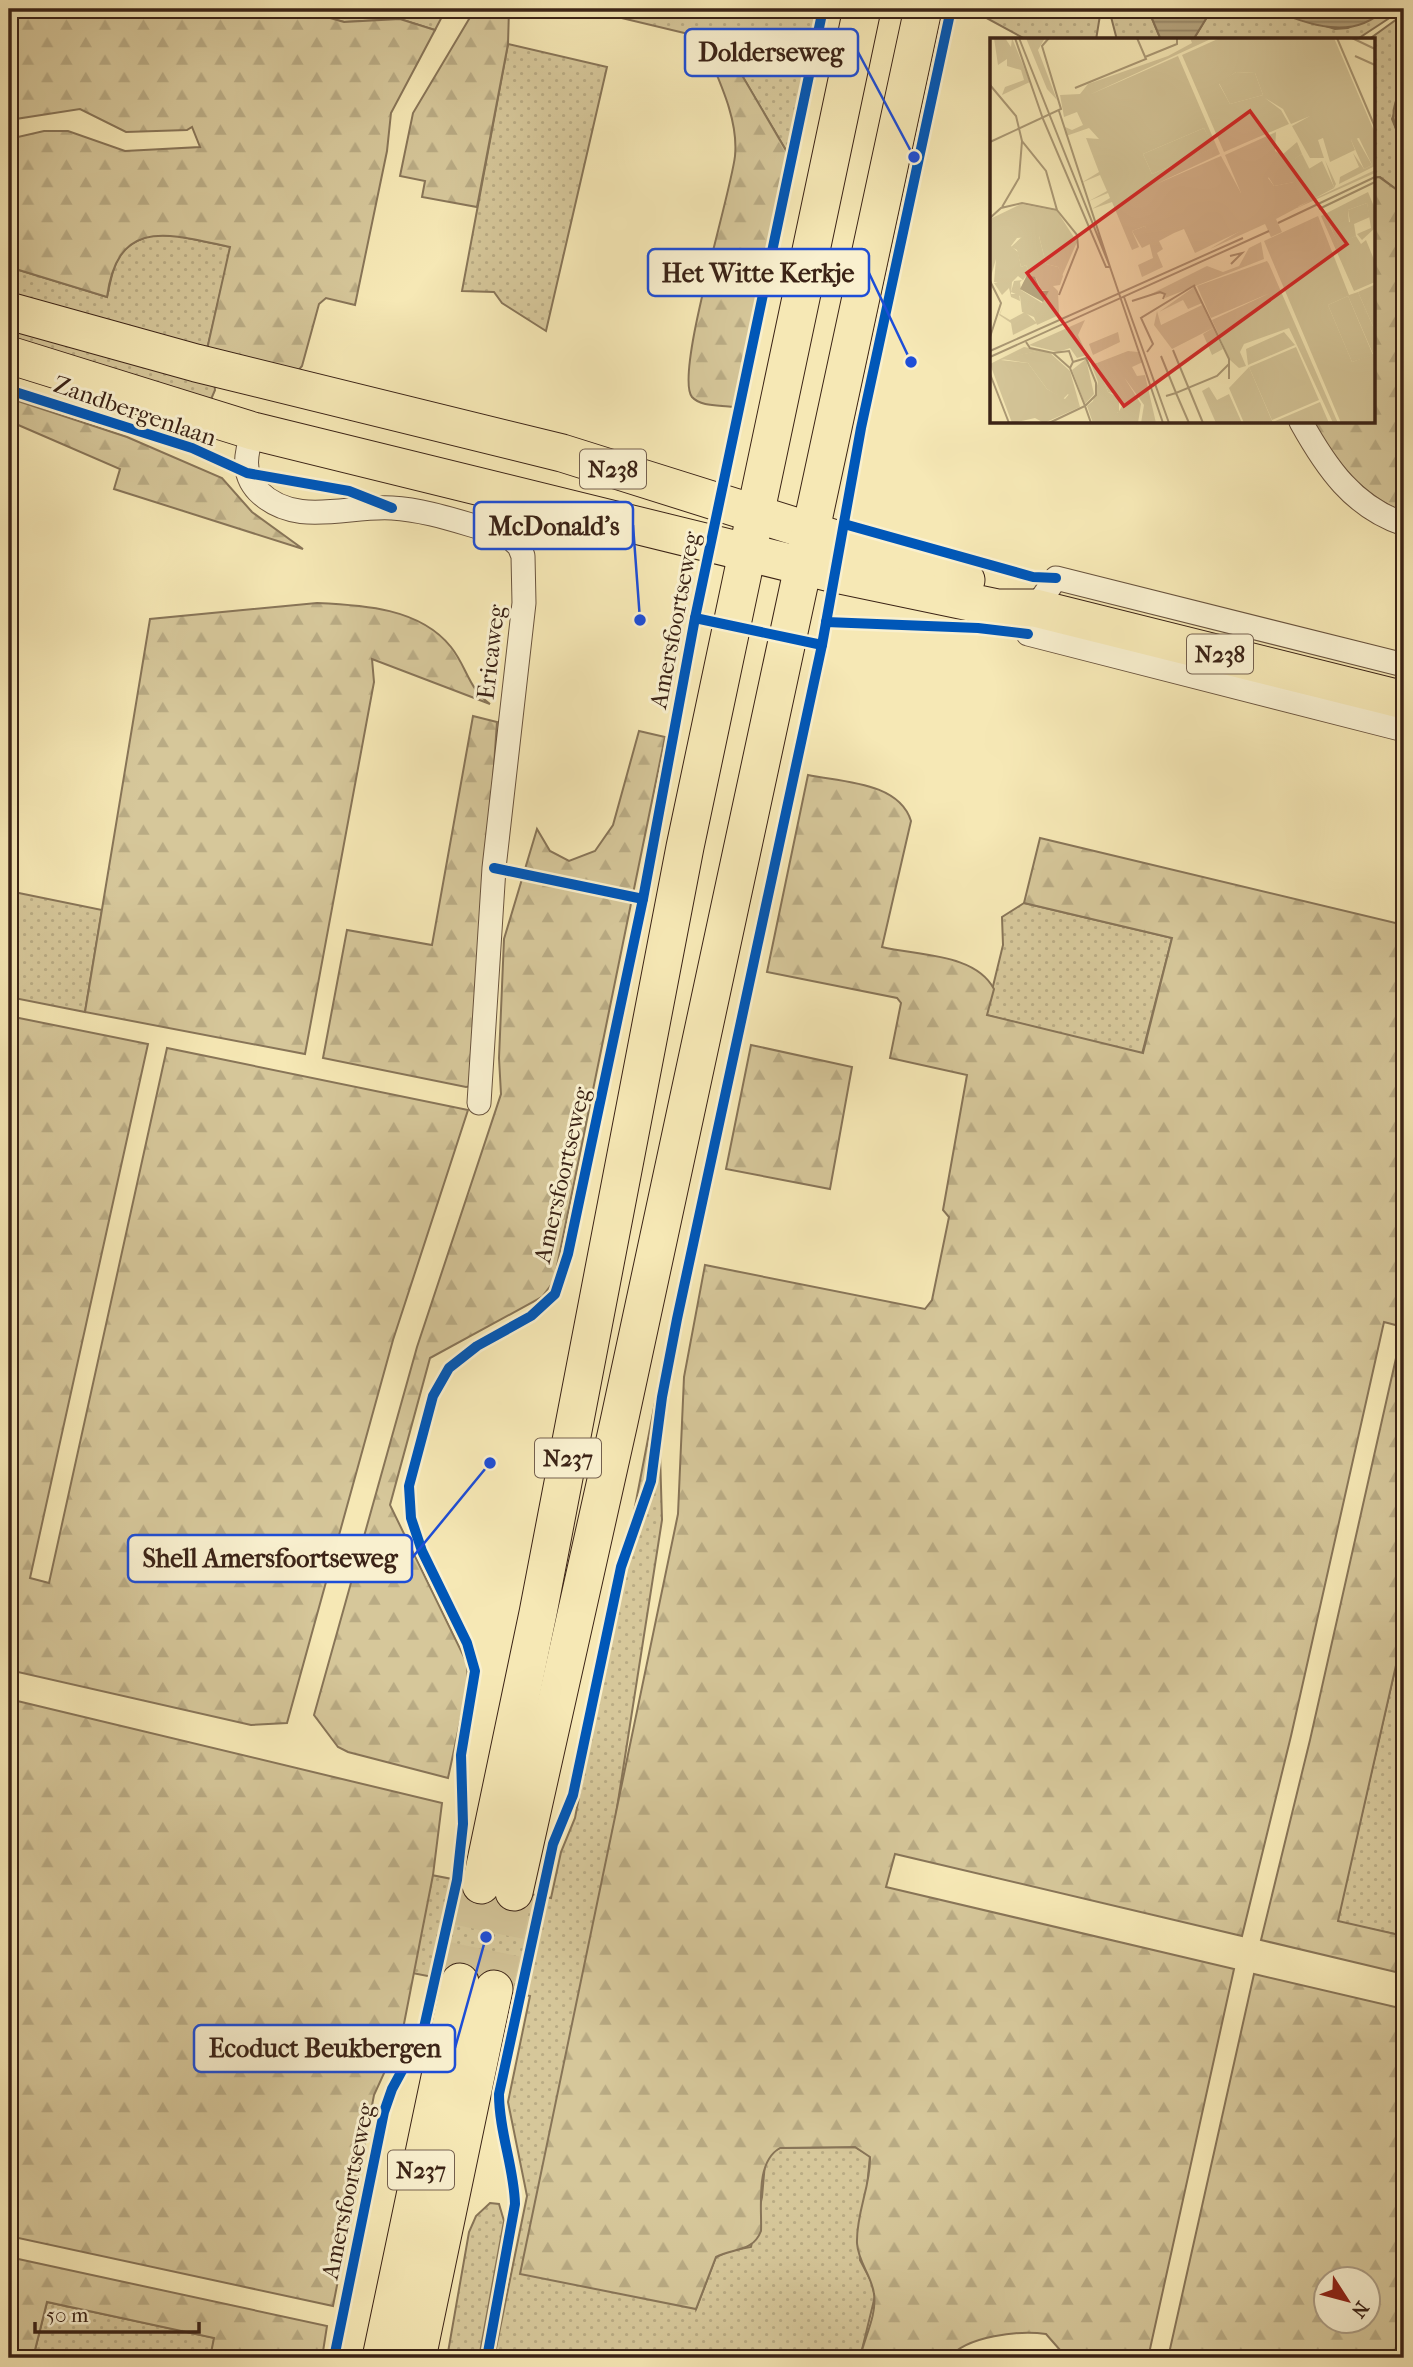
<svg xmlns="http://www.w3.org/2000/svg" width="1413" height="2367" viewBox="0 0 1413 2367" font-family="'IM FELL French Canon',serif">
<defs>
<pattern id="grass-dots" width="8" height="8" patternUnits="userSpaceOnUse" patternTransform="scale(1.75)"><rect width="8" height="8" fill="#d6c79a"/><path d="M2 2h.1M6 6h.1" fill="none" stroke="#b9ab84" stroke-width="1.8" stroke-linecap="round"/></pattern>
<pattern id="forest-firs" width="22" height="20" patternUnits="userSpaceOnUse" patternTransform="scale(1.75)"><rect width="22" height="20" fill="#d6c79a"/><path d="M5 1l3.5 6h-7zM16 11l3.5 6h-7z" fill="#b9ab84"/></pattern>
<pattern id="water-rules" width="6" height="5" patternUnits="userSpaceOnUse" patternTransform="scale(1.75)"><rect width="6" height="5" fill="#b6a57f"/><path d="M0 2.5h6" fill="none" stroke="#958667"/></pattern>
</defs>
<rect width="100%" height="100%" fill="#f6e8b5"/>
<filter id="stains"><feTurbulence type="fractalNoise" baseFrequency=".00286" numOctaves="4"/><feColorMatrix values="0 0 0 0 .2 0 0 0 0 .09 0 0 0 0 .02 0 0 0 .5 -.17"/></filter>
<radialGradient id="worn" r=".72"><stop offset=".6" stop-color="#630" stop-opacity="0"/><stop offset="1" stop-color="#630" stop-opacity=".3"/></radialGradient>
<!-- grass -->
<g fill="url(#grass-dots)" stroke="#887558" stroke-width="2">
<path d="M315,9H446L435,30L400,19L344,22L312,13Z"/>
<path d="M584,9H823L791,159L719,36L701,37Z"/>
<path d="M970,9H1101L1096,40H1027Z"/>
<path d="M1109,9H1148L1161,40H1117Z"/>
<path d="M1212,9H1270L1335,29L1348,28L1385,9H1403L1356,40H1193Z"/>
<path d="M1404,14V88L1392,119L1404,148V195L1380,177L1373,178V40H1368Z"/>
<path d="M508,44L607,67L546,331L502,303L494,292L462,291Z"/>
<path d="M154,235L178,236L231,247L206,354L9,292V267L107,297C114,264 117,244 154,235Z"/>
<path d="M9,315L214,381L215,390L209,404L9,337Z"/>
<path d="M9,891L102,910L85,1012L9,997Z"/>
<path d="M1024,903L1172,938L1142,1054L986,1015L1003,945L1002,917Z"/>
<path d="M658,1387L662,1520L612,1840L696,2309L716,2257L729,2251L751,2247L762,2197L765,2163L771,2153L780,2148L855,2147L870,2156L860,2260L871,2281L875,2296L860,2358H494L527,2196L508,2102L530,1996L407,1972L426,1874L551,1898L561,1852L575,1818Z"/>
<path d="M1404,1630V1936L1337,1922Z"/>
<path d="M490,2203L499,2204L504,2221L479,2358H447L469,2232L476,2216Z"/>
<path d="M47,2302L215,2338L210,2358H33Z"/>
</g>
<!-- forest -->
<g fill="url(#forest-firs)" stroke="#887558" stroke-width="2" fill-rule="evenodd">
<path d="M9,9H315L312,13L344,22L400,19L435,30L391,113L387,151L355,305L326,298L319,304L302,366L297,372L206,354L230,247C169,234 118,216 107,297L9,267V139L44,131H68L125,151L200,147L192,127L187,130L126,132L80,109L9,120Z"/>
<path d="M475,9H509L508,44L477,207L422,197L425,181L400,176L413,113Z"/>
<path d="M719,36L791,159L733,407C720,405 701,407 692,397C674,375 731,194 735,156C739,116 715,73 701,37Z"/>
<path d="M1404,88V148C1393,127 1387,108 1404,88Z"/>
<path d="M1379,177L1404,195V513C1357,492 1339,463 1311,422H1373V178Z"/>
<path d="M9,398L127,437L222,478L252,512L303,549L114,489L120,469L9,421Z"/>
<path d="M317,603C363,605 420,608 451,647C467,667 468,688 490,704L372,659L374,682L305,1054L85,1012L150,619Z"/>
<path d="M473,716L497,722L472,1086L466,1087L323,1058L347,930L432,945Z"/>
<path d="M639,731L665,737L554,1281L542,1297L430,1358L390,1505L467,1663L468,1685L448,1778L348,1752L338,1747L314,1715L417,1347L501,1094L499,1058L504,939L537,829L550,851L569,861L595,851L613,825Z"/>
<path d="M808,775C842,782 899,782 911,821L882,947C918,956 975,953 994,989L987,1015L1143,1053L1172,938L1024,903L1040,838L1404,925V1630L1338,1921L1404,1936V1974L1261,1940L1310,1740L1403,1327L1384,1322L1291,1736L1242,1936L895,1854L886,1887L1234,1969L1148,2358H1067L1046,2334C1020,2330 966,2336 949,2358H860C864,2338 877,2316 874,2294C872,2276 858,2262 857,2243C856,2213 871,2185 870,2157L855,2147L780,2148C755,2162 762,2206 761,2231C753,2252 734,2248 716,2257L696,2309L520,2274L678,1514L684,1377L705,1265L925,1309L932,1300L949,1217L943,1210L967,1075L890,1058L901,1003L897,998L767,972Z"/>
<path d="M9,1016L148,1044L30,1578L49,1583L167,1048L468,1110L393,1340L287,1723L251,1725L9,1670Z"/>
<path d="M751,1045L852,1067L830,1189L726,1169Z"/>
<path d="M9,1699L442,1803L433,1875L402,2034L374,2095L333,2306L9,2236Z"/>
<path d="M1254,1974L1404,2009V2358H1168ZM1326,2280H1368V2322H1326Z"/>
<path d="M9,2257L327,2326L322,2358H210L214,2338L47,2302L33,2358H9Z"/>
</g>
<!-- water -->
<g fill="url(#water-rules)" stroke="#857155" stroke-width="2">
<path d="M1148,9H1212L1193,40H1161Z"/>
<path d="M1270,9H1385C1352,42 1308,24 1270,9Z"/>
</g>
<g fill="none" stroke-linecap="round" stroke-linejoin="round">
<!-- primary-tunnel -->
<g stroke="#d1c195" stroke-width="37" stroke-dasharray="37 18" stroke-linecap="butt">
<path d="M460,1982L481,1885"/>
<path d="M494,1989L514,1892"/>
</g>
<defs>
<g id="minor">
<path d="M1301,422C1326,467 1353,507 1404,524"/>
<path d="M253,431C246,453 241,473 258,491C295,528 347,505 392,508C430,510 470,526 507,535L519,546L523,556L524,603L494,868L479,1103"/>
<path d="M1404,665L1056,578L1035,608L1028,634L1404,730"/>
</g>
<g id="primary">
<path d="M9,311L196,363L562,453L966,580"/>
<path d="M9,355L253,431L835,574L998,608H1035L1404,700"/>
<path d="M481,1885L538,1613L685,847L862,9"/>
<path d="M514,1892L619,1422L923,9"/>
<path d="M381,2358L460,1982"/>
<path d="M417,2358L494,1989"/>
</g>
</defs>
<!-- minor casing -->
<use href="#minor" stroke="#6a543e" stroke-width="25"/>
<!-- primary casing -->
<use href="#primary" stroke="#3b2316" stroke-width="39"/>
<!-- minor -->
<use href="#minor" stroke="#f9f0cf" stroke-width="23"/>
<!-- primary -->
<use href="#primary" stroke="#f6e8b5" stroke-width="37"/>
<defs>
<g id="cycleway">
<path d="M9,390L192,448L247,473L349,491L392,508"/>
<path d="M844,524L1033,577L1056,578"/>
<path d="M695,618L822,645"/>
<path d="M826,622L978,628L1028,634"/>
<path d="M494,868L643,899"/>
<path d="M334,2358L384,2112L392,2089L423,2032L457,1880L463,1824L461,1755L475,1671L467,1643L422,1551L411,1518L409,1486L433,1396L449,1368L477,1346L531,1316L555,1294L568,1254L643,899L695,618L823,9"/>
<path d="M487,2358L515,2204C514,2167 499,2132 499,2094L553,1844L573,1795L621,1567L651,1481L662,1397L677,1319L822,645L861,428L951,9"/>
</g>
</defs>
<!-- cycleway casing -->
<use href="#cycleway" stroke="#f9f0cf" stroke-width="15"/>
<!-- cycleway -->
<use href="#cycleway" stroke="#0057b8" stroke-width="10"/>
</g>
<g text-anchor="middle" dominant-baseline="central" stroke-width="6" stroke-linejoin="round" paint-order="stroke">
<!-- shield labels -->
<g fill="#f9f0cf" stroke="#74604e" stroke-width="2">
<rect x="580" y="449.5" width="66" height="39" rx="5"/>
<rect x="1187" y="634.5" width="66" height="39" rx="5"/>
<rect x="535" y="1438.5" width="66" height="39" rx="5"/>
<rect x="388" y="2150.5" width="66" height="39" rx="5"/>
</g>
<g font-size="23" font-weight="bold" fill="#3b2316">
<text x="613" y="469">N238</text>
<text x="1220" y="654">N238</text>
<text x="568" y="1458">N237</text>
<text x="421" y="2170">N237</text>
</g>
<!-- street labels -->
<g font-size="24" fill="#3b2316" stroke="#f9f0cf">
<text transform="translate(135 411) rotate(19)">Zandbergenlaan</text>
<text transform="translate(675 620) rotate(-79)">Amersfoortseweg</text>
<text transform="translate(491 652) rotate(-83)">Ericaweg</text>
<text transform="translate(562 1175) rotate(-77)">Amersfoortseweg</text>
<text transform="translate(348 2191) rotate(-78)">Amersfoortseweg</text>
</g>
</g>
<!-- overview -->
<g transform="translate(990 38)">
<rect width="385" height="385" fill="#f6e8b5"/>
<path d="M246,34L265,35L273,57L240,66L229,45ZM214,90L224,110L162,136L153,116ZM366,99L382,127L374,131L361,102ZM312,116L331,154L344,149L335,122L346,146L344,150L286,181L292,194L281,199L275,186L220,211L265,184L304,144L284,148L278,138ZM385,132V135L307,170L309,168ZM377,165L380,179L364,186L366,198L348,206L340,187L360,184L358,172ZM155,188L162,205L152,210L142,193ZM35,196L49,198L56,226L68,229L73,238L70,247L63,248L68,253L69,277L47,287L44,279L32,274L30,258L21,254L24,243L33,242L39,234L36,227L31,229L27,212L21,209ZM38,237L46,240L51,252L59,253L52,265L31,252L30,244ZM384,247L385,248V293L368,254ZM358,258L383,317L362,324L338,267ZM95,282L88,297L97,317L87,320L80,310L68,314L39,307ZM223,290L233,311L222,317L213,296ZM128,294L130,304L103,317L99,306ZM51,312L59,314L80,333L90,369L78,356L73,361L57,351L38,325L11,321ZM96,321L104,356L95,366L82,332ZM107,325L118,354L129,360V375L103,363L108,344L101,326ZM259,329L283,385H254L239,350Z" fill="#d6c79a" fill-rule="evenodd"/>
<path d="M4,0H15L21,9L22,0L40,44L12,57L15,49L34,42L31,32L17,28V21L8,27ZM36,0H55L48,12L67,62L57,51ZM200,0H223L99,57L188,18L230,116L164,147L231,118L251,155L235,117L286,94L285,113L292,117L307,104L312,116L278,140L284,148L304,144L313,163L205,215L194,191L184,195L169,203L173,211L167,215L173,229L152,239L148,227L163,220L155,188L142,193L149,209L142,212L122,164L102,171L120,160L118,155L99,163L117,153L110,137L91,145L109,134L96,100L109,101L99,90L76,98L75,89L82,92L93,87L87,74L74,79L70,57L90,56L98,46L178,18L202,5ZM214,90L223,110L162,136L153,116ZM230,0H344L385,95V128L349,146L350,139L369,129L363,115L374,131L382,127L369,100L361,102L365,112L340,124L333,100L328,102L334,120H320L302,88L320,78L301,86L293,71L275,60L291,72L299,86L234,114L192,17ZM246,34L265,35L273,57L240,66L229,46ZM332,123L344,149L331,155L317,132ZM378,154L385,171V190L372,202L367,196L381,190L377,165L358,172L359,185L340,188L348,205L366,198L371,206L376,202L385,224V244L364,253L331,178ZM31,166L67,173L87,204L72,238L68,229L56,226L49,198L27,200L21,208L28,214L31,229L36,227L39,234L33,242L28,238L22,244L21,256H29L30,263L21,259L19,250L12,257L4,245H8L4,244L6,221L0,242V181ZM328,178L359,257L368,254L385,293V385H351L274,203ZM358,258L383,316L362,324L338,267ZM271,204L274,221L175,260L176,255L159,257L217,228L233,234L249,228L259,210ZM277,223L279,226L348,385H343L299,290L254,306L250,314L256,328L249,330L240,322L222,282L280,255L221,280L207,248ZM204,249L212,265L198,271L193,262L169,274ZM212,267L223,290L182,311L164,287L167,273L171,287ZM13,269L10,276L20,282L35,274L47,285L23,297L21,285L9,277ZM294,294L305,307L258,327L256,311ZM34,309L51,312L11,322L38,325L57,351L75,361L80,355L90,369L54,385L45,380L22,385L0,326ZM306,309L329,362L282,382L259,329ZM138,313L148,314L153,324L142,329L147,338L155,337L166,385H151L154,367L134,339L151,366L148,385H103L97,368L103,363L123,364L128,375L132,368L127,357L118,354L107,325ZM219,349L227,362L239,356L252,385H226L212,353ZM330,364L339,385H283V384Z" fill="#d6c79a" fill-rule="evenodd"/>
<path d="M37,237L45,239L51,253H59L53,264L30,251Z" fill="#b6a57f"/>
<path fill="none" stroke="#ab9975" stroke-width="2" d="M25,0L53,81L116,229H120L69,73M29,0L120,229L173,385M347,0L385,89M362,0L385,11M365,18L385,27M155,19L187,6V0M0,47L26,78L32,103L56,133L67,172L87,197L88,209L69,257M85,50L156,21L147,0M0,104L71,71L52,8L59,0M12,169L29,140L32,103M329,171L385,144M0,180L11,170L32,165L67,172M288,185L385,139M240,218L252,215L241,226M0,243L11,265L0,299M204,248L239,321V341M134,259L179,385M142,263L170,254L175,256L173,261M36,304L40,310L63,315L79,313L83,324L80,330M183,312L213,385M0,313L253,200M157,314L163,306L151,280L205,247M171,318L186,355L227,338L239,326M0,319L279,193M83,324L96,320L106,345V357L95,368L101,385M0,336L19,385M176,358L186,355L199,385M59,385L95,368L80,330L63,315"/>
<path fill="#d62828" fill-opacity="0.15" stroke="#d62828" stroke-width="3.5" d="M260,73L357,206L134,368L37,235Z"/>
<rect width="385" height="385" fill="none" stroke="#3b2316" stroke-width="3.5"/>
</g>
<!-- callouts -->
<path fill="none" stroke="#1d4ed8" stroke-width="2.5" d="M914 157L858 52M911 362L869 273M640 620L633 525M490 1463L412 1558M486 1937L455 2048"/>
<g fill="#1d4ed8" stroke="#f9f0cf" stroke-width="2.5">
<circle cx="914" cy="157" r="7"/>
<circle cx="911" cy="362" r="7"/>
<circle cx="640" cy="620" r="7"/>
<circle cx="490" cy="1463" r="7"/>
<circle cx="486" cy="1937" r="7"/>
</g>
<g fill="#f9f0cf" stroke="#1d4ed8" stroke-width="2.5">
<rect x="685" y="29" width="173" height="47" rx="7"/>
<rect x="648" y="249" width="221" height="47" rx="7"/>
<rect x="474" y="502" width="159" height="47" rx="7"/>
<rect x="128" y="1535" width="284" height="47" rx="7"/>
<rect x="194" y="2025" width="261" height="47" rx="7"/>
</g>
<g font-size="26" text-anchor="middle" font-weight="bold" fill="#3b2316">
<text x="771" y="61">Dolderseweg</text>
<text x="758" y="282">Het Witte Kerkje</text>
<text x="554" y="535">McDonald's</text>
<text x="270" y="1567">Shell Amersfoortseweg</text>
<text x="325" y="2057">Ecoduct Beukbergen</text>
</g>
<!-- margin -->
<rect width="1413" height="2367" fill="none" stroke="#f6e8b5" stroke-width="35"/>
<rect x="10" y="10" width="1392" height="2346" fill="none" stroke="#3b2316" stroke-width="3.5"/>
<rect x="18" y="18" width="1378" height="2332" fill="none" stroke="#3b2316" stroke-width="2"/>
<!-- north arrow -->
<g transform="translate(1347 2300) rotate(126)"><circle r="33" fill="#f9f0cf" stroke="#ad9e85" stroke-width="2"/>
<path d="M0-5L12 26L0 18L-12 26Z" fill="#8f2418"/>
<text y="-10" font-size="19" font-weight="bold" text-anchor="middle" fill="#3b2316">N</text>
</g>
<!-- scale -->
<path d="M35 2322v10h164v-10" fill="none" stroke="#3b2316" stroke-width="3.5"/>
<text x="46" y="2322" font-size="21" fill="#3b2316" stroke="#f9f0cf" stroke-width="5" paint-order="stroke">50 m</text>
<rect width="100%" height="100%" filter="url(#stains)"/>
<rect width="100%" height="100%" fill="url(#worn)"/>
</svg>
